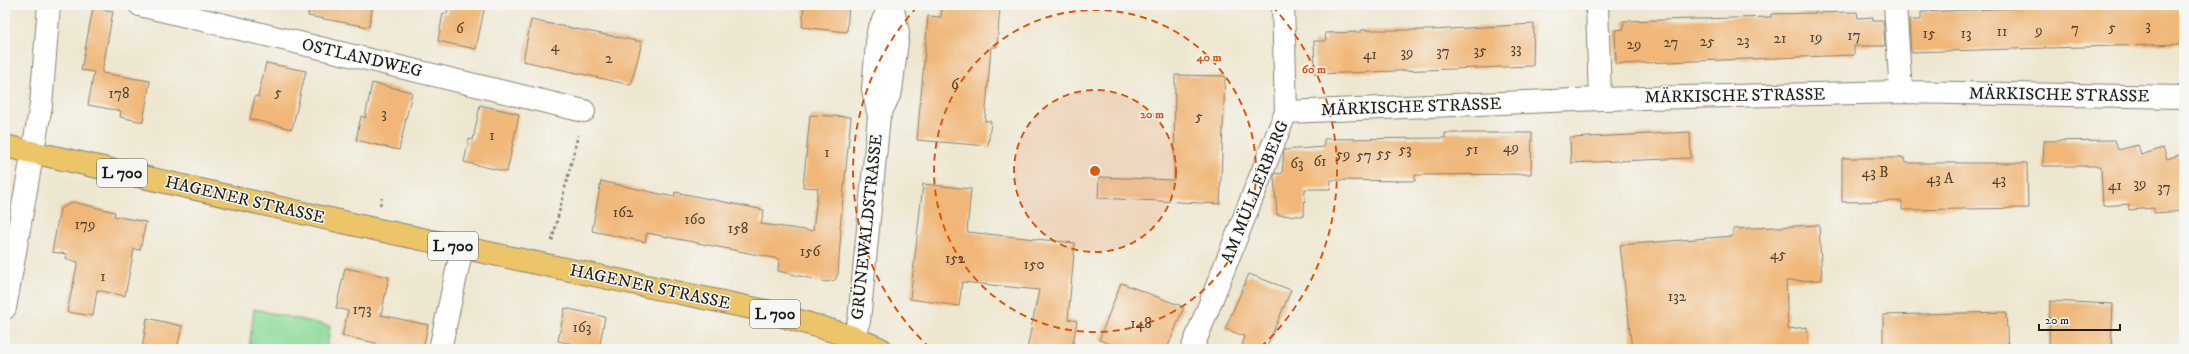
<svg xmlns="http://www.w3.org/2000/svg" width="2189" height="354" viewBox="0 0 2189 354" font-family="'IM FELL DW Pica',serif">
<rect width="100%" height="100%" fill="#f6f6f2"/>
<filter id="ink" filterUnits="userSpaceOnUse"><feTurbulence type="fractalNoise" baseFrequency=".025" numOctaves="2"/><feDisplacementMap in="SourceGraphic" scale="8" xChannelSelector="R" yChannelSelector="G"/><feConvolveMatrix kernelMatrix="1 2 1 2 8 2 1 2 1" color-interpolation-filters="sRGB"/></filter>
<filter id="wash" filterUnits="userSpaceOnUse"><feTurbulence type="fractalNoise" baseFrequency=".012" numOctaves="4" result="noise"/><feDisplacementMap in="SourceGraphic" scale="16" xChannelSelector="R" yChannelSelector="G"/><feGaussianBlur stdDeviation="0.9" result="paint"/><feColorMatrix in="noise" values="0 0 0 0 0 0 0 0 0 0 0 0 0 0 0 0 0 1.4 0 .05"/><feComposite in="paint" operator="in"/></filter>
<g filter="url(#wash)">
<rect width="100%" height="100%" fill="#eee7d0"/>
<!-- green -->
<path fill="#8cda99" stroke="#547b5a" d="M254,309L330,326L327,349H249Z"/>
<g id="blocks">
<!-- building -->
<g fill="#f0b778">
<path d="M309,5H373L369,27L308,16Z"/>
<path d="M448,5H485L476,49L438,41L443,13L447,14Z"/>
<path d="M804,5H849L847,32L802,27Z"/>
<path d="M942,5H1000L997,47H991L985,121H991L988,146L917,140L928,16L941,17Z"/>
<path d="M2184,5V44L1911,52L1909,20H1921V12L2065,6Z"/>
<path d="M93,8L113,11L102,73L150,81L143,122L120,117L121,111L88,105L94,72L81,70Z"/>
<path d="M1857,12L1858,18L1873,17V20H1883L1885,46H1854V55L1616,64L1615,30L1624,29L1623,21L1771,17V14Z"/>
<path d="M531,20L642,42L631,85L523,61Z"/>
<path d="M1534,24L1533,66L1315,74L1314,41H1326L1325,33L1361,32V30H1433Z"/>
<path d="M266,63L306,71L292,129L250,119L255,96L258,97Z"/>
<path d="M1175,75L1225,76L1220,204L1098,198L1099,177L1174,180Z"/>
<path d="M372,83L412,92L399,150L356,140L361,116L365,118Z"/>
<path d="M480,105L519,114L507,172L464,162L469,139L473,140Z"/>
<path d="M810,115L851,117L840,229L841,230L838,274L835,280L826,282L778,271L779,259L647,233L645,242L592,231L601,181L674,197L675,192L764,210L761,224L813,231L818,188L803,187Z"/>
<path d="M1690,132L1691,158L1571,163L1570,138Z"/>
<path d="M1445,133H1532L1531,174L1415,175V181L1331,180L1330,189H1305L1304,216L1277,215L1274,177L1275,173L1282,174L1284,150L1324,147V139L1445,138Z"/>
<path d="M2115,140L2118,150L2138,145L2141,155L2163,148L2167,159L2184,153V211L2154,213V208L2129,210V204L2103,206L2101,166H2043L2044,141Z"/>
<path d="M1842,158H1904L1905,163H2027L2028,208L1902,210V201L1842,202Z"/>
<path d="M923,184L971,189L967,232L1075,243L1068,319L1077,321L1072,349H1027L1039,290L962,282L959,306L910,299Z"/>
<path d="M73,202L115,212L114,216L146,222L140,250L134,249L125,296L97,290L93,316L67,312L78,262L66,259L67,254L52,252L60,209Z"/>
<path d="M1819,225L1822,280L1786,281L1788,329L1807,327L1809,349H1632L1620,245L1733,236V229Z"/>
<path d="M345,268L389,277L381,315L428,325L423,349H375L376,343L342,336L348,311L336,308Z"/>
<path d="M1249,274L1291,290L1266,349H1242L1244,336L1225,329Z"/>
<path d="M1121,283L1184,307L1167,349H1124L1099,340Z"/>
<path d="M2050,301L2113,304L2111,349H2049Z"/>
<path d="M565,308L605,317L599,349L558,341Z"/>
<path d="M2006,312L2008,349H1883V315Z"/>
<path d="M147,318L182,326L177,349H142Z"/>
</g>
</g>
</g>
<g filter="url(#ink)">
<use href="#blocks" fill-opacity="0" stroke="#858276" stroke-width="1"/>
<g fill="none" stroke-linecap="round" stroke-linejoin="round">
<defs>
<g id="minor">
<path d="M140,5L584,111"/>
<path d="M1597,5L1600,99"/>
<path d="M1895,5L1901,92"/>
<path d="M1286,112L1600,99L1901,92L2184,97"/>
<path d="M879,116L891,91L898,33L892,5"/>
<path d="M5,308L41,105L49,5"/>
<path d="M853,337L859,321L879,116L873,89L878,32L890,5"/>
<path d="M440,349L462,248"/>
<path d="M1192,349L1286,112L1283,5"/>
</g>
<path id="primary" d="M5,146L374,229L766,311L853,337L881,349"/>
</defs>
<!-- minor casing -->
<use href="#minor" stroke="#858276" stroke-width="24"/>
<!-- primary casing -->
<use href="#primary" stroke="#858276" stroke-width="24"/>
<!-- path -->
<g stroke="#858276" stroke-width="2.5" stroke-dasharray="3 3" stroke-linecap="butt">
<path d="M380,205L382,198"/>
<path d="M552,241L578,135"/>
</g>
<!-- minor -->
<use href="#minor" stroke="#fff" stroke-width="22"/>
<!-- primary -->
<use href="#primary" stroke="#edc569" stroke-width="22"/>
</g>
</g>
<!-- distance rings -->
<circle cx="1095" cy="171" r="81" fill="#de560d" fill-opacity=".12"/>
<g fill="none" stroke="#de560d" stroke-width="2" stroke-dasharray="7 5">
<circle cx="1095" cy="171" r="81"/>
<circle cx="1095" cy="171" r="161"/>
<path d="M930 348A242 242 0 0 1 918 6M1272 6A242 242 0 0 1 1260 348"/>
</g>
<g text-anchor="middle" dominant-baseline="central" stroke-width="3" stroke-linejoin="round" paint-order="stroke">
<!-- number labels -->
<g font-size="15" fill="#514333">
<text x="2148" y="25">3</text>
<text x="2112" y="27">5</text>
<text x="460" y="28">6</text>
<text x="2075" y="28">7</text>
<text x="2039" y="30">9</text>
<text x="2002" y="31">11</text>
<text x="1929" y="33">15</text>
<text x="1966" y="33">13</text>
<text x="1854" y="35">17</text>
<text x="1816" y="37">19</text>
<text x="1780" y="38">21</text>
<text x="1743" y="40">23</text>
<text x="1707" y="41">25</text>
<text x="1671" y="42">27</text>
<text x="1634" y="44">29</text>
<text x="555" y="46">4</text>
<text x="1516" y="48">33</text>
<text x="1480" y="50">35</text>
<text x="1443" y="51">37</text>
<text x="1407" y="52">39</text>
<text x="1370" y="54">41</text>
<text x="609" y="58">2</text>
<text x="955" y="84">6</text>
<text x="278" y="92">5</text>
<text x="119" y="93">178</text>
<text x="384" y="113">3</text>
<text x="1199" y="116">5</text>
<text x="492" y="135">1</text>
<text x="1511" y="147">49</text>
<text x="1405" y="149">53</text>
<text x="1472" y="149">51</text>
<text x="827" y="152">1</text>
<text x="1384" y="153">55</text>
<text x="1343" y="154">59</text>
<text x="1364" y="155">57</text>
<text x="1320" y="161">61</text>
<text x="1297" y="163">63</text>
<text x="1875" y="172">43 B</text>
<text x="1940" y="178">43 A</text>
<text x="1999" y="179">43</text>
<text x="2140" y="183">39</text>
<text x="2115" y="185">41</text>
<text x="2164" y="187">37</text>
<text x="623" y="212">162</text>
<text x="695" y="219">160</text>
<text x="85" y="224">179</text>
<text x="738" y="228">158</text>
<text x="810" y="251">156</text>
<text x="1778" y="254">45</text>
<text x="955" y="258">152</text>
<text x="1034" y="264">150</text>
<text x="103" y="276">1</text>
<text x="1677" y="296">132</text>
<text x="362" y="309">173</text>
<text x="1141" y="323">148</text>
<text x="582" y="327">163</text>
</g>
<!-- shield labels -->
<g fill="#f6f6f2" stroke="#5d5d5c" stroke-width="1">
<rect x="97" y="159" width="50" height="28" rx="3"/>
<rect x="428" y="232" width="50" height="28" rx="3"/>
<rect x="750" y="300" width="50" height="28" rx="3"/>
</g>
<g font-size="16" font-weight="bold" fill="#1c1c1c">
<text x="122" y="173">L 700</text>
<text x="453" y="246">L 700</text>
<text x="775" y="314">L 700</text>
</g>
<!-- street labels -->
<g font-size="17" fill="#1c1c1c" stroke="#f6f6f2">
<text transform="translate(362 58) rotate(13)">OSTLANDWEG</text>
<text transform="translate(2059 95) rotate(1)">MÄRKISCHE STRASSE</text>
<text transform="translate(1735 96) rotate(-1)">MÄRKISCHE STRASSE</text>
<text transform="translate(1411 107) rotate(-2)">MÄRKISCHE STRASSE</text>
<text transform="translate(1255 192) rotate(-68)">AM MÜLLERBERG</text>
<text transform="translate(245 200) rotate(13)">HAGENER STRASSE</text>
<text transform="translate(867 227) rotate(-84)">GRÜNEWALDSTRASSE</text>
<text transform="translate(650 287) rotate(12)">HAGENER STRASSE</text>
</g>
</g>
<circle cx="1095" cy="171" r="6" fill="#de560d" stroke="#f6f6f2" stroke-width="2"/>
<g font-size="12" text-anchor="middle" font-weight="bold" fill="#de560d" stroke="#f6f6f2" stroke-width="3" stroke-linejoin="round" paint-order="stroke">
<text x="1209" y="61">40 m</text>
<text x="1314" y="73">60 m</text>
<text x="1152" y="118">20 m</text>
</g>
<!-- margin -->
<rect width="2189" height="354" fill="none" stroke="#f6f6f2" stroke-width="20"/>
<!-- scale -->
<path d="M2039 324v6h81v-6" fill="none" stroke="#1c1c1c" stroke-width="2"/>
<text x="2045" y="324" font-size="12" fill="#1c1c1c" stroke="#f6f6f2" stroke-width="3" paint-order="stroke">20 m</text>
</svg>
